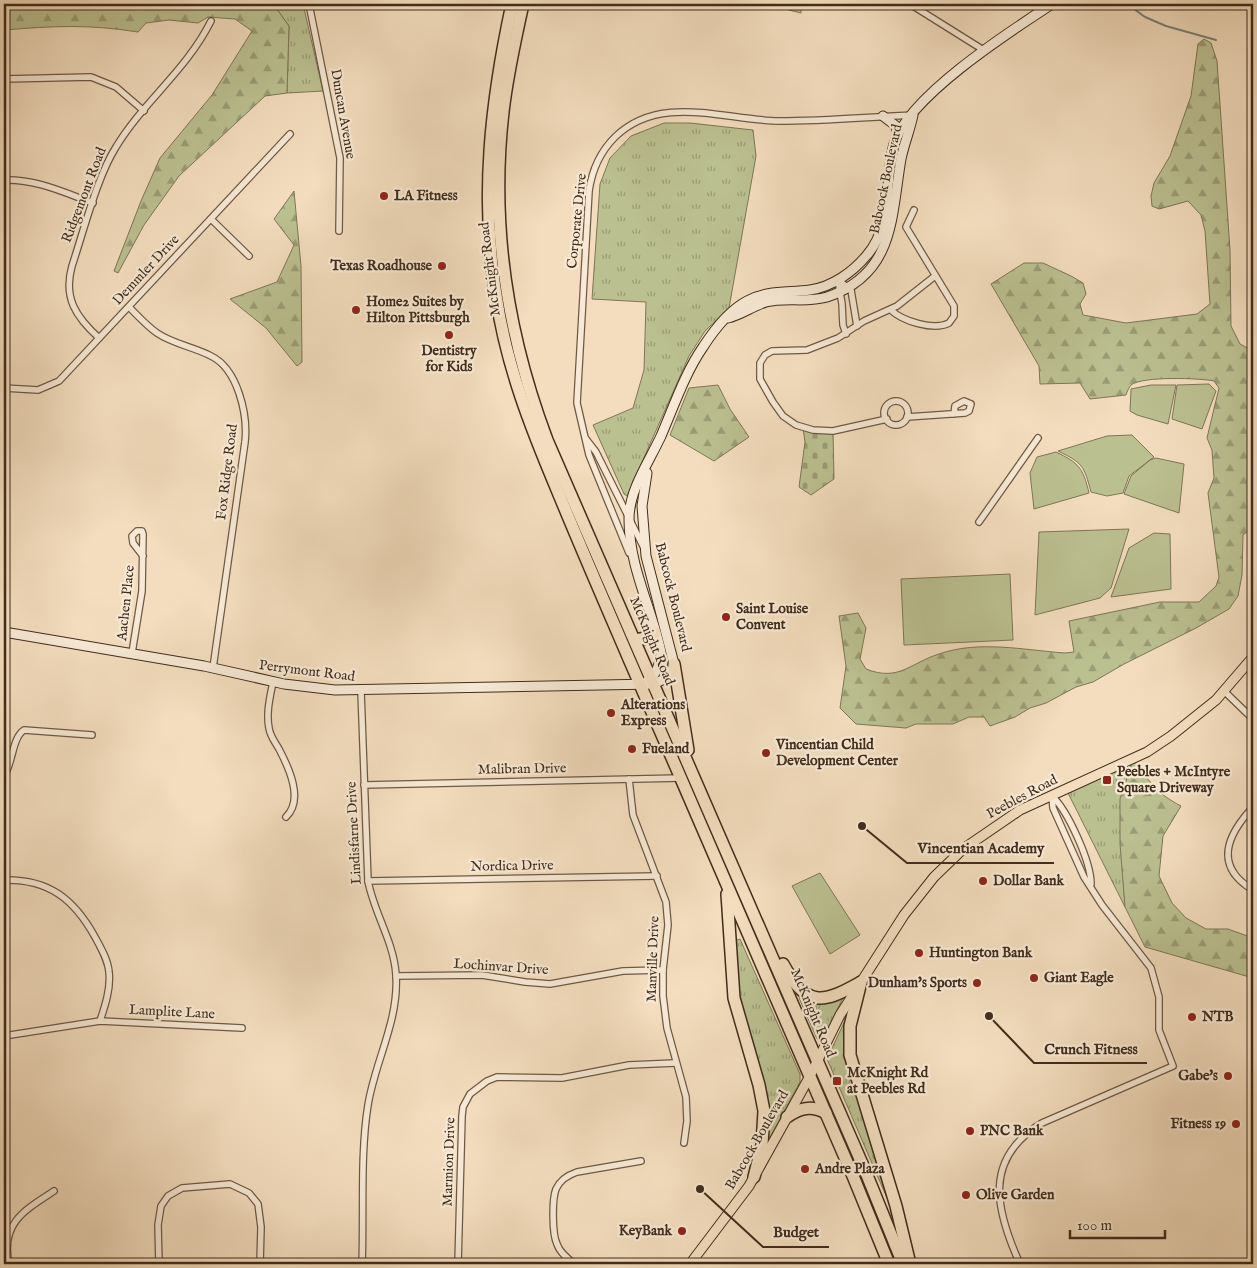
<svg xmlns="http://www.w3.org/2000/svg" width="1257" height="1268" viewBox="0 0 1257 1268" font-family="'IM FELL English',serif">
<defs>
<pattern id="grass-tufts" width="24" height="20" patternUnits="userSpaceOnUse" patternTransform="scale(1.25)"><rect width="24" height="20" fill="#bbc091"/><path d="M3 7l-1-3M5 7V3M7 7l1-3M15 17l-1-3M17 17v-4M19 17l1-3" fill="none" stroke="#9a9c76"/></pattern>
<pattern id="forest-firs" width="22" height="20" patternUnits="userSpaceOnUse" patternTransform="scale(1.25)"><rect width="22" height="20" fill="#bbc091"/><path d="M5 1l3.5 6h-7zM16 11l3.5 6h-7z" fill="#9a9c76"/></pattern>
<pattern id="cemetery-stones" width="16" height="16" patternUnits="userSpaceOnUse" patternTransform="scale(1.25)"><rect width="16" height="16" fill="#bbc091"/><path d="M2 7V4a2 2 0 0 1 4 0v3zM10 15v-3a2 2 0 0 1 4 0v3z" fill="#9a9c76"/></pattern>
</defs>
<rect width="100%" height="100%" fill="#f3ddbe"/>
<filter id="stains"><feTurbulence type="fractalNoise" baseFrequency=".004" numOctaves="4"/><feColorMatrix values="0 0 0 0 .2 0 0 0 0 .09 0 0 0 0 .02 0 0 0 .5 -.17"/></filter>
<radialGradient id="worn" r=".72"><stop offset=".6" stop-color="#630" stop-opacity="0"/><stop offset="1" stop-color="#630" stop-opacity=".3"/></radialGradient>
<!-- grass -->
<g fill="url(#grass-tufts)" stroke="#7e7656">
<path d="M269,4H303L323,91L287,93L289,26L276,8Z"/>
<path d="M664,123H690L753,130L756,156L729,308L705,331L689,356L627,496L624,494L593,425L633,408L644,370L646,302L592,299L600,184L610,158L631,136Z"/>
<path d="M1134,757C1116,809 1122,853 1125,907L1066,789Z"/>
<path d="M740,939L800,1074V1082L769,1139L737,993L734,941Z"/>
<path d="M801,996L822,1003L843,998L821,1042L817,1039L799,998Z"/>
<path d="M848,1014L845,1052L849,1071L887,1198L827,1059Z"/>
</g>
<!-- forest -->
<g fill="url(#forest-firs)" stroke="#7e7656">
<path d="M4,4H269L276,8L289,26L287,93L265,96L179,176L144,225L118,273L114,271L141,201L160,158L212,95L252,31L235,19L208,17L198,23L169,20L146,23L138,32C88,24 53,26 4,30Z"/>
<path d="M532,4H658L531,9Z"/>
<path d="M674,4H801V13L773,6Z"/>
<path d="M1204,39L1211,43L1217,61L1230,250L1231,326L1240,344L1253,351V527L1243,535L1242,575L1238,596L1229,609L1196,628L1124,664L1093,682L1076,687L1046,703L1030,708L1015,717L990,726L984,717H969L953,724H916L906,728L856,724L840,708L846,666L839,616L858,613L866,628L860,659L866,669C899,682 910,663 939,654C979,640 1023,650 1065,653L1074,652L1069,621L1160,602H1199L1216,586L1219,577L1208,493L1214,478L1212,450L1207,438L1219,388L1214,381C1200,378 1142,376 1131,385C1129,387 1127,392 1126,395L1090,399L1080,383L1040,384L1039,366L991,284L1024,263H1043L1071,276L1083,283L1086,294L1080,304L1083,315L1126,323L1197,314L1210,304L1205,231L1201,215L1188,201L1159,209L1152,206L1151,196L1154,183L1170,156L1191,96L1198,44Z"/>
<path d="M294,191L301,266L302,362L297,366L266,328L230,299L277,282L294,245L274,219Z"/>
<path d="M718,385L730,409L749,437L714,461L670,435L689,388Z"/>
<path d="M1134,757C1148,781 1156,793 1181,806L1163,836L1159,876L1172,903L1186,918L1206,929H1228L1253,938V978L1145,947L1125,907L1120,844V799Z"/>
</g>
<!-- cemetery -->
<path fill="url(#cemetery-stones)" stroke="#7e7656" d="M803,428L833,431L834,479L811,495L799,487L805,442Z"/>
<!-- pitch -->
<g fill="#bbc091" stroke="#7e7656">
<path d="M1209,384L1216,391L1202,429L1172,419L1177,385Z"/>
<path d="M1151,385H1176L1168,424L1137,415L1130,411L1131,389Z"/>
<path d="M1132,435L1154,457L1150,460L1156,458L1184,464L1179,513L1124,494L1131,476L1150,460L1129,476L1123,493L1107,496L1091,492C1084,466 1083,463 1058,451L1107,436Z"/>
<path d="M1056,452C1079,463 1083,468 1089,493L1034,509L1030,473L1037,457Z"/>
<path d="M1129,529L1111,588L1100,598L1035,615L1039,532Z"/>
<path d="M1154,533L1170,534L1171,589L1111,597L1129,548Z"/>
<path d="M1010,574L1013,640L904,645L901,579Z"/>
<path d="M820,873L860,935L830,954L792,886Z"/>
</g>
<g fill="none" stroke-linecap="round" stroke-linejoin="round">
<!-- stream -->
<path stroke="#78827a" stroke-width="2" d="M1114,4L1134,9L1145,17L1166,26L1216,40"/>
<defs>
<g id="street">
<path d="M309,4L340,158L339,231"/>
<path d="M910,4L985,51"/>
<path d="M4,79L91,77L116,87L144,111"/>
<path d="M4,180C36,179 63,192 93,203"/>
<path d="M211,219L249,256"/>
<path d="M838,280L842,304L843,325L846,334"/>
<path d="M838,280L851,290L857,326"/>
<path d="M129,307C138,316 147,326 157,333C173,344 194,347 211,356C238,369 248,415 245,442L213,668"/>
<path d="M891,310C902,321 934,331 949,323L954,316V306L906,227L914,210"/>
<path d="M99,338C76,317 63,298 72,266C84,230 97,177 116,147C143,102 186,71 211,21"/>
<path d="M4,388L38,390L59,381L290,134"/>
<circle cx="896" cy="413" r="12"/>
<path d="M907,417L965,413L969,411L971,404L964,401L955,406L954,414"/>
<path d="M887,419L833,431L813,430L796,425L783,416L773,402L760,379V363L765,355L772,351L807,350L838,338L864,321L897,306L935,276"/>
<path d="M586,439L596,452L644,548"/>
<path d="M979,522L1038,438"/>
<path d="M629,553L589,455L577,403L589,191C592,170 600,152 615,137C660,93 724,120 779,121C824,121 868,117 913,115"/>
<path d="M132,653L142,591L143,534L142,531H137L132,536L133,543L143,556"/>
<path d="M273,682C270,697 266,713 269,728C270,736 275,742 279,749C289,768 304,800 286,817"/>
<path d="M361,691L368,881C374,913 394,942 396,975C399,1021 375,1061 368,1105C360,1154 364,1213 362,1264"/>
<path d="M1224,691L1253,719"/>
<path d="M4,776C13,763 12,738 24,730L92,735"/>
<path d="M629,779L633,815L666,902L668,925L663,970V996L667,1028L686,1097L687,1121L684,1143"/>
<path d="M364,785L681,778"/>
<path d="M1052,796C1068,811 1091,862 1091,884"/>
<path d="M1253,807C1227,835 1213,866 1253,890"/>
<path d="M4,880C49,879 74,899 95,937C101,948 108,960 109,972C111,988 105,1006 100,1021"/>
<path d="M368,881L657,876"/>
<path d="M396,976L482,975L525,982L550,984L623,971L663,970"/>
<path d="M4,1036L100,1021L242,1028"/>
<path d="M9,1264C0,1223 25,1210 54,1191"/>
<path d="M159,1264L158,1225L161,1206L168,1196L182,1188L230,1184L249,1193L258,1204L261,1227L260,1264"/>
<path d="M458,1264L462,1116L463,1107L470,1094L487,1081L497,1077L562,1078L629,1065L675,1063"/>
<path d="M575,1264C568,1259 560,1253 557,1244C552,1234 552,1199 556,1189C560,1180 568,1175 577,1172L641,1161"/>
<path d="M1020,1264C996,1211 982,1159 1042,1123L1173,1066L1159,1030V997L1151,968L1102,905L1084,877L1053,808L1052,796"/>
</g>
<g id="secondary">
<path d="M883,116L896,126L898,135"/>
<path d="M728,318C741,315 753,306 766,302C786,297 807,303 827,297C895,274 891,217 901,159C904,144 910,130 913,115"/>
<path d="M4,632L204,666L284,684L335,690L654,684L670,676L674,664L646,556L642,506L647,473"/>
<path d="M647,681C656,676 661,662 661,652C651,606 629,567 629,519C629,490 649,462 661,436C674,406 685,373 703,347C714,330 730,310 747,301C767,290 788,293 810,290C832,287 853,272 867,255C893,226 884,180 894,144C908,97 1009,32 1052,4"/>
</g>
<path id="primary" d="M690,1264L749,1186L810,1076L840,1015L904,915L934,877L963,849L1020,810L1147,752L1171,736L1216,700L1253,657"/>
<g id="highway">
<path d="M512,4C491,101 480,196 496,295C506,365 531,428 558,492C581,548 605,603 629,659C704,831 778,1003 853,1176L889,1264"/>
<path d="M523,4C515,40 507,76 503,112C490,225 507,334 547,440L867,1175L903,1264"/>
<path d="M635,640L646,638L655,633"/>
<path d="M674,664L688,750"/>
<path d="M727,894L734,998L759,1085L764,1111L762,1145L754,1177"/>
<path d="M783,964C807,1008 822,1004 861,982"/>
<path d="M861,982L850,1026V1055L896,1206L910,1264"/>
<path d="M787,1117C800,1108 811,1105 826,1113"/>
</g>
</defs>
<!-- street casing -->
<use href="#street" stroke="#6e5944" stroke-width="8"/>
<!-- secondary casing -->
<use href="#secondary" stroke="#412d1c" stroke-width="11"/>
<!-- primary casing -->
<use href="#primary" stroke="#412d1c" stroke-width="11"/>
<!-- highway casing -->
<use href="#highway" stroke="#412d1c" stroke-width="14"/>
<!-- street -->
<use href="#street" stroke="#f7e9d5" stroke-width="5.5"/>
<!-- secondary -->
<use href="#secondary" stroke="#f7e9d5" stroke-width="9"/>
<!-- primary -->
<use href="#primary" stroke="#f3ddbe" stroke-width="9"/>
<!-- highway -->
<use href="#highway" stroke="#f3ddbe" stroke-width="11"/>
</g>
<!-- markers -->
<g fill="#8f2418" stroke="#f7e9d5" stroke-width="2">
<circle cx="384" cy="196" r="5"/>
<circle cx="442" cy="266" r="5"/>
<circle cx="356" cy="310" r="5"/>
<circle cx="449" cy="335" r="5"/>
<circle cx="726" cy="617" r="5"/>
<circle cx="611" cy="713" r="5"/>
<circle cx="632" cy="749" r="5"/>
<circle cx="766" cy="753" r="5"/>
<rect x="1102" y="775" width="10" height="10" rx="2.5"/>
<circle cx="983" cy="881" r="5"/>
<circle cx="919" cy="953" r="5"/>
<circle cx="1034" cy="978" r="5"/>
<circle cx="977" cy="983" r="5"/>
<circle cx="1192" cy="1017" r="5"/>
<circle cx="1228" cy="1076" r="5"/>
<rect x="832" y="1076" width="10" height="10" rx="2.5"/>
<circle cx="1236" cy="1124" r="5"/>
<circle cx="970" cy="1131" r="5"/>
<circle cx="805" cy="1169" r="5"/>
<circle cx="966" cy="1195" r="5"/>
<circle cx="682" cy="1231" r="5"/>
</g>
<g text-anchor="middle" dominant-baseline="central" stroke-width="4.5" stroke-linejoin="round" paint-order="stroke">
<!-- street labels -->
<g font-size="14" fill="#412d1c" stroke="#f7e9d5">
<text transform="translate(343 114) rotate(80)">Duncan Avenue</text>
<text transform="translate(886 179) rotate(-78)">Babcock Boulevard</text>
<text transform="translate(84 195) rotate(-69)">Ridgemont Road</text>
<text transform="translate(577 221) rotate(-84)">Corporate Drive</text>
<text transform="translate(490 269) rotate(-97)">McKnight Road</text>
<text transform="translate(146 270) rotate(-47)">Demmler Drive</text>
<text transform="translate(227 472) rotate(-83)">Fox Ridge Road</text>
<text transform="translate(673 597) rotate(76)">Babcock Boulevard</text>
<text transform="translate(126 603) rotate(-84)">Aachen Place</text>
<text transform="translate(652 641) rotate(67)">McKnight Road</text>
<text transform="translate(307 671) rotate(7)">Perrymont Road</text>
<text transform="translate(522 769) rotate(-1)">Malibran Drive</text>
<text transform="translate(1022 797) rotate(-28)">Peebles Road</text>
<text transform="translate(354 833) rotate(-93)">Lindisfarne Drive</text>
<text transform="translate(512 866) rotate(-1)">Nordica Drive</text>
<text transform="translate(653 959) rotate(-88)">Manville Drive</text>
<text transform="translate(501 967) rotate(4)">Lochinvar Drive</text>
<text transform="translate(172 1012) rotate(3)">Lamplite Lane</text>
<text transform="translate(813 1013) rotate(67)">McKnight Road</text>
<text transform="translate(757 1140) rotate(-60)">Babcock Boulevard</text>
<text transform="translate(449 1162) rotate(-88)">Marmion Drive</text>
</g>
<!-- poi labels -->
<g font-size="14" font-weight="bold" fill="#412d1c" stroke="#f7e9d5" text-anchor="start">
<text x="394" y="196">LA Fitness</text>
<text x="432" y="266" text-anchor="end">Texas Roadhouse</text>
<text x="366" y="302">Home2 Suites by<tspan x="366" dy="16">Hilton Pittsburgh</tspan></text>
<text x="449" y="351" text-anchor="middle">Dentistry<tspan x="449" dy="16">for Kids</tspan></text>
<text x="736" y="609">Saint Louise<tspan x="736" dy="16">Convent</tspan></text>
<text x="621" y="705">Alterations<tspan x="621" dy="16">Express</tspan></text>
<text x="776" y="745">Vincentian Child<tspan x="776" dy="16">Development Center</tspan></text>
<text x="642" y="749">Fueland</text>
<text x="1117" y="772">Peebles + McIntyre<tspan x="1117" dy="16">Square Driveway</tspan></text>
<text x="993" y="881">Dollar Bank</text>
<text x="929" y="953">Huntington Bank</text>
<text x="1044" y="978">Giant Eagle</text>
<text x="967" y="983" text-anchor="end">Dunham's Sports</text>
<text x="1202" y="1017">NTB</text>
<text x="847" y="1073">McKnight Rd<tspan x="847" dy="16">at Peebles Rd</tspan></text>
<text x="1218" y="1076" text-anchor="end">Gabe's</text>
<text x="1226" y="1124" text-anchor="end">Fitness 19</text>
<text x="980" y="1131">PNC Bank</text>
<text x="815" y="1169">Andre Plaza</text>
<text x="976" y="1195">Olive Garden</text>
<text x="672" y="1231" text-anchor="end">KeyBank</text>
</g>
</g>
<!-- callouts -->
<path fill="none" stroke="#412d1c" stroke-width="2" d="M862 826L907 863H1054M989 1016L1034 1063H1147M700 1189L763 1247H829"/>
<g fill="#412d1c" stroke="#f7e9d5" stroke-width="2">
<circle cx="862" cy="826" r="5"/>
<circle cx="989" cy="1016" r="5"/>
<circle cx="700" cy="1189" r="5"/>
</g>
<g font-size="15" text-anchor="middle" font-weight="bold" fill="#412d1c" stroke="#f7e9d5" stroke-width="4.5" stroke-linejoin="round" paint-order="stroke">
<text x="981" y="853">Vincentian Academy</text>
<text x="1091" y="1054">Crunch Fitness</text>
<text x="796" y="1237">Budget</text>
</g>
<!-- margin -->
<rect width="1257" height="1268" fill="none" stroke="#f3ddbe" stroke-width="20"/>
<rect x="5" y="5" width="1247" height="1258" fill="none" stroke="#412d1c" stroke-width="2.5"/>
<rect x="10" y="10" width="1237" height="1248" fill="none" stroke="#412d1c"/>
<!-- scale -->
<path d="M1070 1230v8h95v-8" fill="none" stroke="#412d1c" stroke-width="2.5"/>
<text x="1077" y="1230" font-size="15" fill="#412d1c" stroke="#f7e9d5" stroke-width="4" paint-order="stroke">100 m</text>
<rect width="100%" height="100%" filter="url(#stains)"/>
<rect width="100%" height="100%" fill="url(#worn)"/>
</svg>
